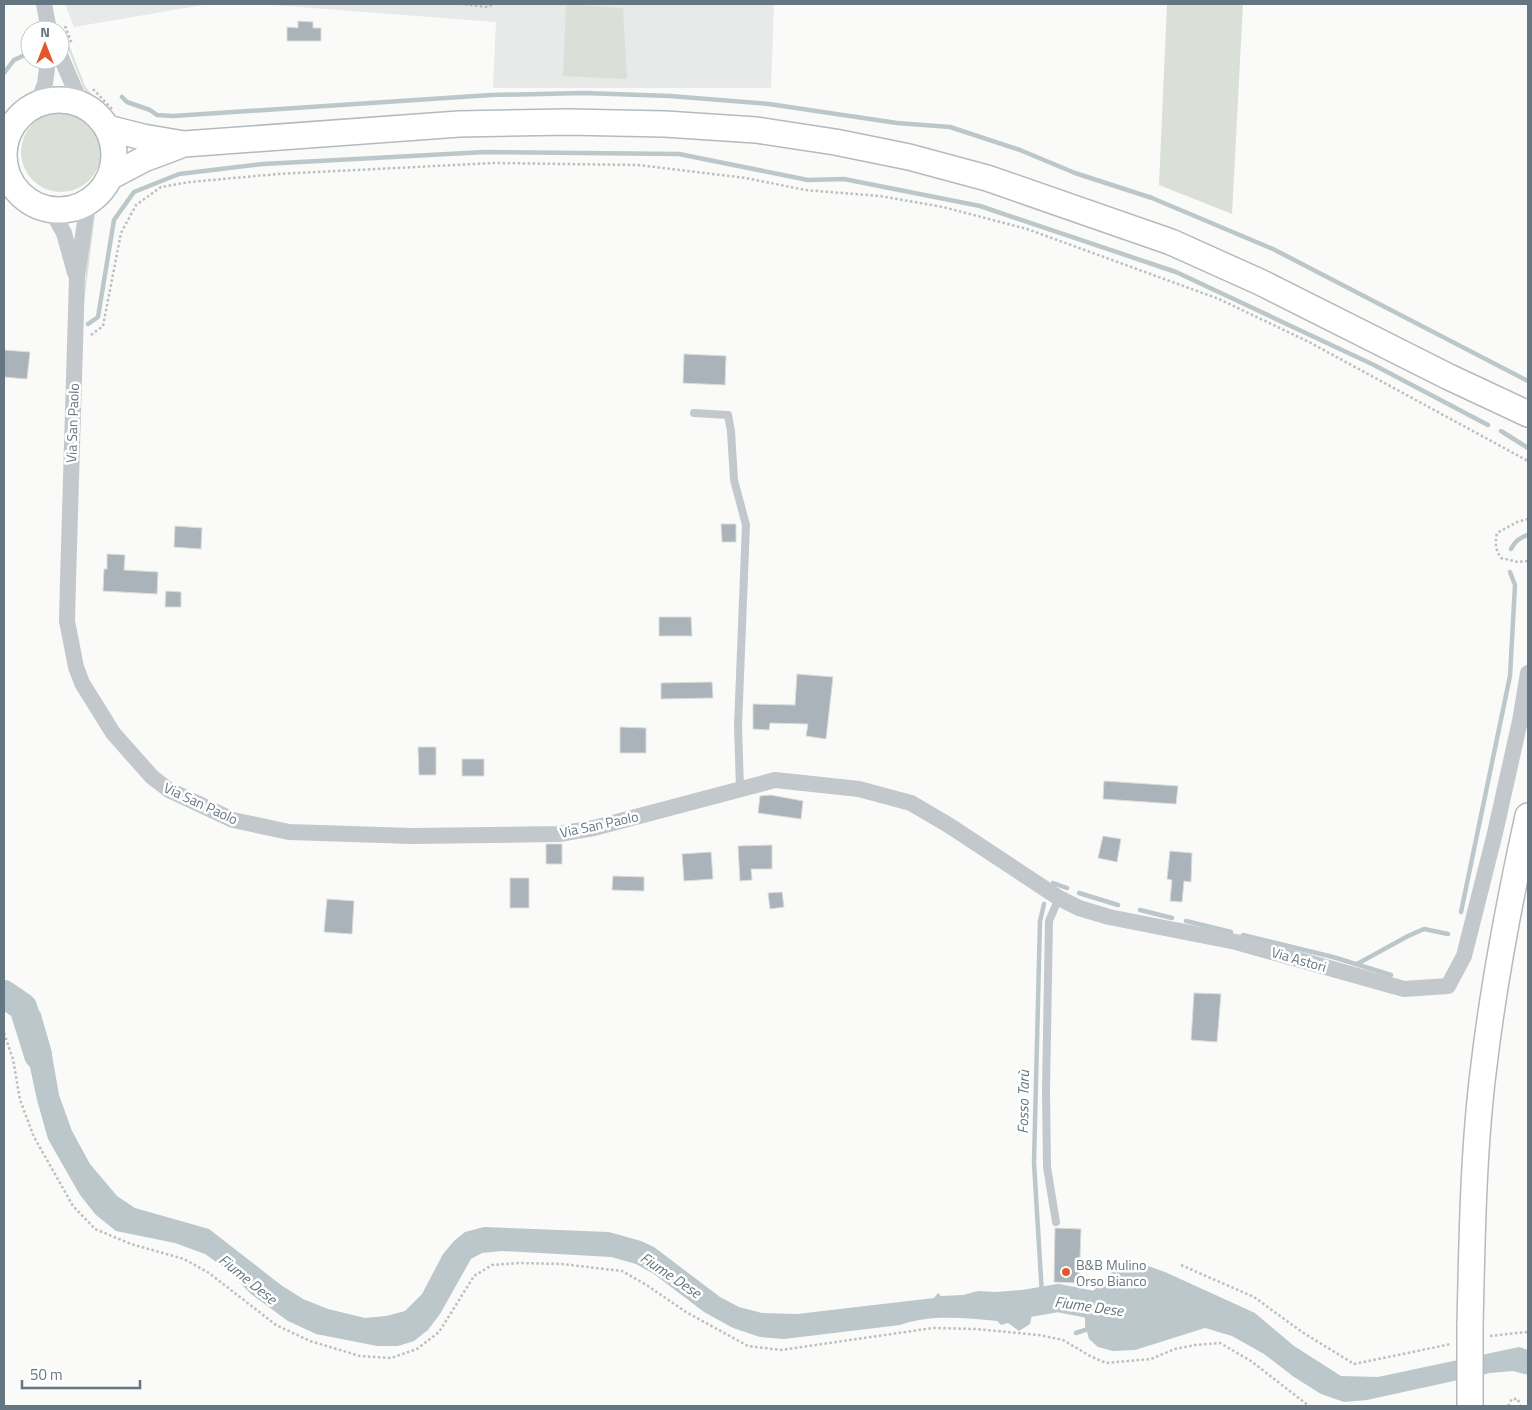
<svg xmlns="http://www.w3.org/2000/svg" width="1532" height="1410" font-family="'Titillium Web',sans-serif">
<rect width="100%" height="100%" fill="#fafaf8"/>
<path fill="#e8e9e9" d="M65,4H209L74,27Z
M259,4H774L771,88H493L496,22Z"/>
<path fill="#dadfd7" d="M566,4L623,8L627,79L563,76Z
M1167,4H1243L1232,214L1159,185Z
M66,37L85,86C93,98 107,108 117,118L115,120C106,108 93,101 84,89L65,41Z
M21 152a40 40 0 1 1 80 0a40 40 0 1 1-80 0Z
M117,182C113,194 101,202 95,214L83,311L82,312L92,217L100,201Z"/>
<path fill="#bbc7cb" d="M40,1011L51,1049L59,1095L72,1131L90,1164L117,1196L135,1208L209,1229L281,1285L303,1299L328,1309L365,1318L386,1316L405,1311L422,1294L443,1254L454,1241L465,1232L484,1227L609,1232L641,1241L654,1247L720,1297L739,1307L762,1313L797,1314L934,1298L938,1293L941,1296L963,1295L978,1291L995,1292L1022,1290L1048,1291V1303H1046V1308L1032,1315L1030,1324L1019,1331L1008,1323L1001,1325L997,1321C964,1318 932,1314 900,1325L784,1339L760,1337L733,1328L704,1312L654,1274L636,1264L611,1257L502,1251L482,1253L471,1259L440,1314L428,1330L414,1341L398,1346H377L316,1334L288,1321L251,1294L226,1269L205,1254L175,1243L116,1231L96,1215L80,1195L48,1139L37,1100L21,1025Z
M1137,1262L1165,1272L1255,1313L1294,1346L1341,1376L1378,1377L1519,1347L1528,1350V1375L1513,1371L1490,1373L1367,1400L1344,1402L1321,1394L1294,1377L1264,1354L1232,1336L1205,1328L1135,1350L1113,1351L1098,1347L1089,1339L1085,1325V1310L1091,1293L1119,1265Z"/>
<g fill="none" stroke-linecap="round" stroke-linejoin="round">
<path stroke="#bbc7cb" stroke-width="4.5" d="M4,73L14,60L27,54
M122,97L127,102L150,110L157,115L173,116L491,95L584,93L670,96L769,104L897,123L950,127L1020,150L1075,173L1152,198L1273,249L1528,381
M88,324L98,317L114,220L134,192L179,174L263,164L485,152L679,154L808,180L844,179L980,206L1176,272L1374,365L1488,425
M1501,431L1528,448
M1511,549C1515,541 1520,537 1528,535
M1051,887L1053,883L1067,888
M1079,893L1118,905
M1140,910L1172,918
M1461,912L1510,676L1515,585L1510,572
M1186,921L1231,932
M1243,935L1333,957L1391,975
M1357,964L1408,936L1424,929L1448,934
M1042,1295L1034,1163L1040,921L1044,904
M1076,1333L1091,1328"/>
<path stroke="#bbc7cb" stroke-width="28" d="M4,994L23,1007L38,1055
M1012,1306L1058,1298L1124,1311"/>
</g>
<path fill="#aab3b9" stroke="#dcdcda" d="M298,21L313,22V28H321V41H287V27L298,28Z
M4,350L30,352L27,379L4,377Z
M684,354L726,356L725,385L683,383Z
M721,524H736V542H722Z
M175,526L202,528L201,549L174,547Z
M107,554L125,555L124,570L158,572L157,594L103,591L104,569H107Z
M166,591L181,592V607H165Z
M659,617H691L692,636H659Z
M797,674L833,677L826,739L806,736L808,724L770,723L769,730L753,729V704L795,705Z
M712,682L713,698L661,699V683Z
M620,727L646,728V753H620Z
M418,747H436V775H419Z
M462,759H484V776H462Z
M1104,781L1178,786L1176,804L1103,799Z
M771,795L803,801L801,819L758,813L760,796Z
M1103,836L1121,839L1117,862L1098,858Z
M546,844H562V864H546Z
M772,845V869H751L752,880L740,881L738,846Z
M1170,851L1192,853L1191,882L1184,881L1182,902L1170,901L1172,880L1167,879Z
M711,852L713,879L684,881L682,854Z
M613,876L644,877V891L612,890Z
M510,878H529V908H510Z
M782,892L784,907L770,909L768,893Z
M327,899L354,901L352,934L324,932Z
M1194,993L1221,994L1217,1042L1191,1040Z
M1055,1228L1081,1229L1079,1283L1054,1282Z"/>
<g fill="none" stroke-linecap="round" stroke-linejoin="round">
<g stroke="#b5babe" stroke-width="28">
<path id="primary" d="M4 155a55 55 0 1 1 110 0a55 55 0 1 1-110 0Z
M107,128L143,137L184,144L459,124L568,122L665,124L756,130L835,142L909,157L987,178L1171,242L1260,282L1449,377L1528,414
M110,177L144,159L184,144
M1470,1326C1472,1240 1473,1151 1484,1065C1494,981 1510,898 1528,816"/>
</g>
<path stroke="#bbbfc2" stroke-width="2.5" stroke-dasharray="2.5 2.5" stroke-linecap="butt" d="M460,4L488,7L493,4
M65,26L72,44
M93,89L112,109
M104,206L111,196
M91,335L103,326L121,233L136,205L161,187L190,182L278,174L494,163L638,165L746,178L805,190L880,196L943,207L1027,229L1219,299L1309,342L1528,461
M1528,519L1517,522L1497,533C1495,543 1495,549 1501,558L1518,562L1528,561
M4,1033L13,1059L20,1100L34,1137L73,1206L95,1229L131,1244L184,1259L209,1273L276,1325L310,1341L360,1356L391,1358L417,1349L439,1332L474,1276L492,1265L519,1263L562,1264L622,1271L648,1286L686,1312L748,1346L781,1350L933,1328L976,1329L1039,1335L1063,1340L1090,1356L1106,1363L1151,1359L1175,1349L1195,1345L1220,1343L1251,1361L1309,1406
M1181,1265L1254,1297L1302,1332L1354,1364L1451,1344
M1490,1336L1526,1332L1528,1333
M1508,1406L1512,1399H1518L1520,1406"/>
<path stroke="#c3c8cc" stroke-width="8" d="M694,413L728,415L731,431L734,480L746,525L738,726L740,789
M1056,1222L1047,1167L1046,1090L1049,921L1059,898"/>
<path stroke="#c3c8cc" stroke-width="16" d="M44,4L49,30
M60,55L81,104
M37,104L45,84L48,60
M88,201L77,277L68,581L67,621L76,667L82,683L113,733L152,777L169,790L233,820L289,832L412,836L559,834L594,828L775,780L859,789L911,803L950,826L1059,898L1079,908L1109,917L1236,942L1404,989L1448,986L1464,956L1495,833L1520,721L1528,673
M40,206L56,219L64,233L75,273"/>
<use href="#primary" stroke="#fff" stroke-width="25"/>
<g stroke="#b5babe" stroke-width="28" stroke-linecap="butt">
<path id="primary-bridge" d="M1470,1406V1326"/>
</g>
<use href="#primary-bridge" stroke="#fff" stroke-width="25"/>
</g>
<circle fill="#e4572e" stroke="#fff" stroke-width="2" cx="1066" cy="1272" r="5"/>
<g text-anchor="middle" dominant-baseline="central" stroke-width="5" stroke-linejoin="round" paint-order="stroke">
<g font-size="14" fill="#657683" stroke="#fff">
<text transform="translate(72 423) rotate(-88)">Via San Paolo</text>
<text transform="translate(201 803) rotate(25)">Via San Paolo</text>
<text transform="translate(599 824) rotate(-12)">Via San Paolo</text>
<text transform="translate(1299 959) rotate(16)">Via Astori</text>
</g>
<g font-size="14" fill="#657683" stroke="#fff" text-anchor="start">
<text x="1076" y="1264">B&amp;B Mulino<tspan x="1076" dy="16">Orso Bianco</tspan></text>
</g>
<g font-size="15" font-style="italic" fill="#60757c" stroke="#fff">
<text transform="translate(1023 1102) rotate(-89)">Fosso Tarù</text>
<text transform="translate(671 1275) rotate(34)">Fiume Dese</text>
<text transform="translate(248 1279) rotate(39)">Fiume Dese</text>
<text transform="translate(1089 1306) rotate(8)">Fiume Dese</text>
</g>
</g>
<rect width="1532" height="1410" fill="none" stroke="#657683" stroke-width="10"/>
<g transform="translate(45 45)"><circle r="24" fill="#ffffff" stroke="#c1c8cd"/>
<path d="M0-4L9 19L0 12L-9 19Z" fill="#e4572e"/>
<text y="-8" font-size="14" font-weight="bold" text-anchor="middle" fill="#657683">N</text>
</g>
<path d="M22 1380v8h118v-8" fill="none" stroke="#657683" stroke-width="2.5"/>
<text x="30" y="1380" font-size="15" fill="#657683" stroke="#ffffff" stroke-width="4" paint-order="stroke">50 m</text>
</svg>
